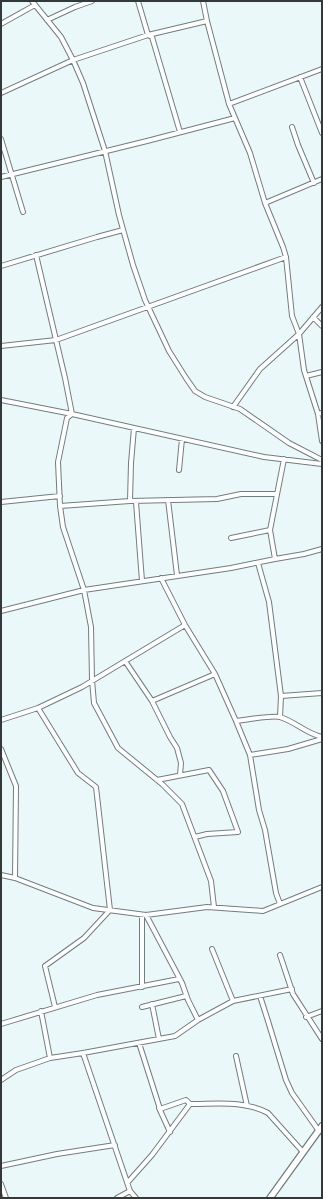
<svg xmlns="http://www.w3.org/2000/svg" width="323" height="1199" font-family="Spectral,serif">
<rect width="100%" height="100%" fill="#eaf8fa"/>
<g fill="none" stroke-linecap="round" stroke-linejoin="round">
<g stroke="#717d7f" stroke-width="6">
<path id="street" d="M32,1L61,37L73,60L83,83L105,151L119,215L133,265L145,300L169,351L186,378L195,391L205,397L240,409L289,443L322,460
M138,1L148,35L152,37L180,132
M203,1L207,21L229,104L250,153L265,203L283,247L286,257L292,316L299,334L304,370L318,414L322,413
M47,20L75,7L92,1
M1,24L35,5
M300,77L322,133
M1,93L73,60L148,35L207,21
M229,104L322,69
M292,127L298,145L314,183
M1,139L23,212
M1,177L147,141L235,118
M265,203L322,179
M36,255L65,378L72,414L67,418L58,462L60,506L63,527L84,590L91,627L92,680L94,703L118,748L162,784L182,804L211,881L214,907
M1,266L97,237L123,230
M313,317L322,326
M1,346L56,340L286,257
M306,376L322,372
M1,400L72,414L264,457L322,464
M233,407L260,369L299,334L322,307
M318,414L322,441
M179,470L182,439
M168,500L177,575
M130,501L131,463L134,428
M1,502L60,496
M136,502L142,581
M60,506L130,501L217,499L241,494H276
M231,538L270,530
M275,559L304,554L322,549
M258,563L269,602L281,696L280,717
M161,578L185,625L215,674L236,721C246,720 272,715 280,717C296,722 305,733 322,737
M1,611L84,590L231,568L275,559L270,530L284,459
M125,661L152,701L170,737L177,748L181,763L180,775
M281,696L322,693
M152,701L215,674
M38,708L78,773L96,787L110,910L84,938L45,966L55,1007
M1,720L38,708L82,687L185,625
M236,721L250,755L259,810L265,830L276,893L280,904
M1,749L16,786L15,878
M250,755L288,749L322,739
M157,780L209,770L223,791L238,832L207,834L195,837
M1,875L15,878L93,908L146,915L207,907L263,911L322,887
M142,915V987
M146,915L182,983L188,1000L198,1020
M212,949L233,1001
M280,955L293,994L322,1039
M260,996L268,1021L286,1080L292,1093L319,1131
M152,1004L159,1039
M142,1007L186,996
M41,1011L50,1058
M306,1017L322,1011
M1,1024L97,995L179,979
M139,1043L160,1109L186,1100L190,1104C216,1104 244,1100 268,1113L303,1152
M83,1053L130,1191L136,1198
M236,1056L247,1106
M1,1080L16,1070L50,1058L83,1053L175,1036L198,1020L233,1001L292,989
M159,1108L170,1132
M1,1166L57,1154L115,1145
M128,1182L152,1155L190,1104
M1,1184L6,1198
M117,1198L130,1191"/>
</g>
<g stroke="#717d7f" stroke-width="8">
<path id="secondary" d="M270,1198L322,1126"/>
</g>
<use href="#street" stroke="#fff" stroke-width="4"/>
<use href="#secondary" stroke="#fff" stroke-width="5.5"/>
</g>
<rect width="323" height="1199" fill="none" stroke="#333939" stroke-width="4"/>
</svg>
